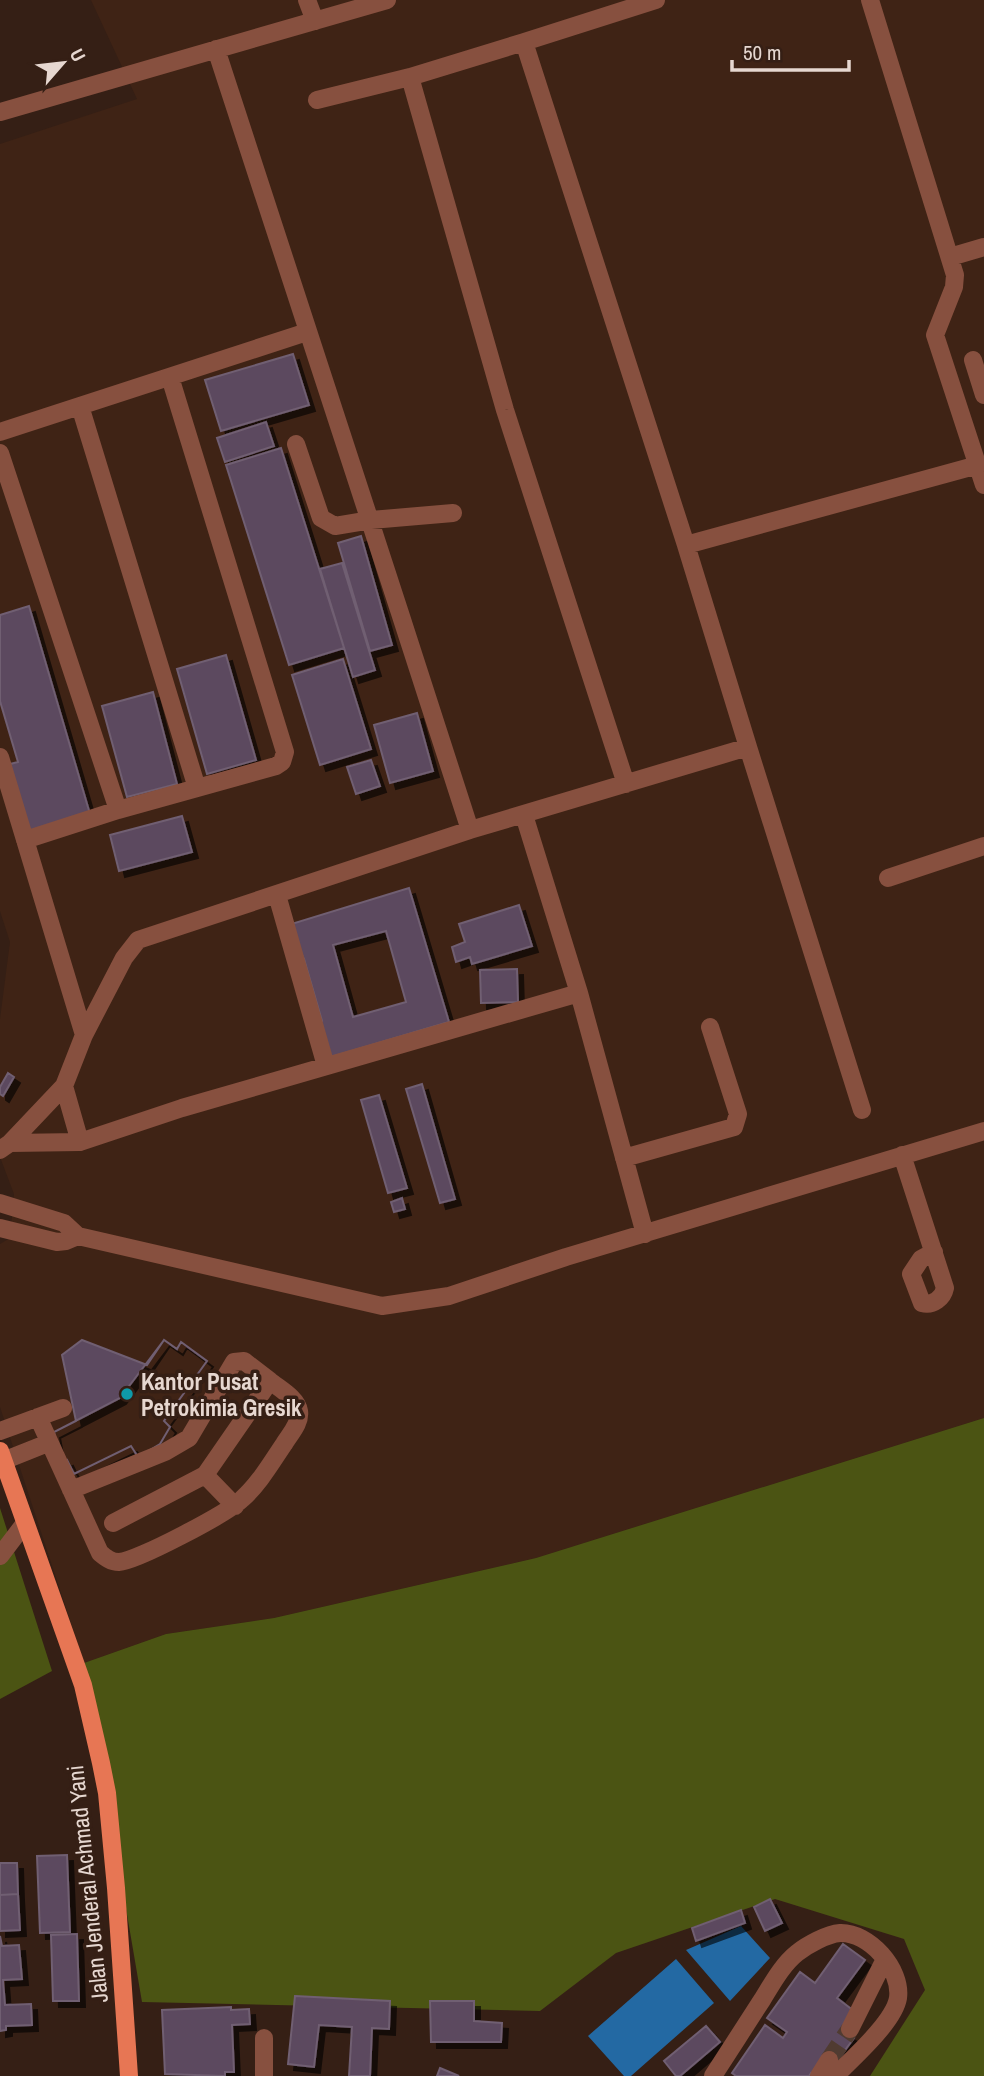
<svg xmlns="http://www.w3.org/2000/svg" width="984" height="2076" font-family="'Archivo Narrow',sans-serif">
<defs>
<filter id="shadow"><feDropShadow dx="6" dy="6" stdDeviation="0" flood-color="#0009"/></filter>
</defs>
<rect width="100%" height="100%" fill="#351f15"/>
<path fill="#3f2315" d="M91,0H984V1418L536,1558L274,1618L166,1634L84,1663L0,1407V1244L10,1238L14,1194L0,1157V1019L10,942L0,911V144L137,99Z"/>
<path fill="#4b5413" d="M984,1418V2076H870L925,1990L904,1939L775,1899L616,1953L540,2011L142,2002L84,1663L166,1634L274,1618L536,1558Z
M0,1508L52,1671L0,1699Z"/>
<path fill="#2369a3" d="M741,1926L770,1958L730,2001L686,1950Z
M676,1959L714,2003L631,2076H624L588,2036Z"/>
<path fill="#5c4a5e" stroke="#705e72" stroke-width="2" fill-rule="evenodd" filter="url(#shadow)" d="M293,354L309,405L221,431L205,380Z
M266,422L274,446L225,462L217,438Z
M281,448L344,648L289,665L226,465Z
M361,536L392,645L370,651L338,543Z
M342,563L375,670L353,677L320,569Z
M29,606L90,814L29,832L10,764L18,762L0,701V615Z
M226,655L256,760L207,774L177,669Z
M343,659L371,749L320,765L292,675Z
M153,692L177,784L127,797L102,706Z
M417,713L433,771L390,783L374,725Z
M371,760L380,786L356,794L347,767Z
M182,816L192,852L119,871L110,835Z
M409,888L449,1022L328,1058L317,1023L322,1021L304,959L288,925ZM386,931L406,1002L353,1017L333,945Z
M519,905L532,946L472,964L470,957L456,962L452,947L465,942L459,924Z
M517,969L518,1002L481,1003L480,970Z
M8,1073L14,1077L3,1096L0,1094V1087Z
M422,1084L455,1199L440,1203L406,1089Z
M379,1095L407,1188L388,1193L361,1100Z
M402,1198L405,1209L394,1212L391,1202Z
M82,1340L147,1365L164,1340L177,1349L181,1342L207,1361L164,1421L170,1427L160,1444L138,1457L131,1446L74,1474L67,1460L60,1464L54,1432L76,1421L62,1355Z
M164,1340L177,1349L181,1342L207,1361L164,1421L170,1427L160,1444L138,1457L131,1446L74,1474L67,1460L60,1464L54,1432L120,1398Z
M67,1855L70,1932L40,1933L37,1856Z
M0,1863H17L18,1894L0,1895Z
M18,1894L20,1930L0,1931V1895Z
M770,1899L782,1923L765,1931L754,1907Z
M741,1910L745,1923L696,1941L692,1928Z
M77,1934L79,2001H53L51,1935Z
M0,1936L2,1946L19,1945L22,1979L3,1980L5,2005L31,2004L32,2025L6,2026V2030L0,2031Z
M843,1944L865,1960L837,1998L854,2011L841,2029L854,2038L840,2057L828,2048L813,2074L811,2073L809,2076H736L732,2073L765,2025L783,2038L787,2032L767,2018L800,1972L815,1983Z
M295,1996L390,2001L389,2029L372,2028L370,2076H349L352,2027L319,2025L314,2067L288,2064Z
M430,2001H474V2021L502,2023L501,2042H431Z
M231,2007V2010L249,2009L250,2024L232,2025L234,2072H225V2076L165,2074L162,2010Z
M706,2026L720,2042L680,2076H676L664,2061Z
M440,2068L459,2076H437Z"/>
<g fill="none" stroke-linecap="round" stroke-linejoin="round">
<path stroke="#503b31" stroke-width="18" stroke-dasharray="18 9" stroke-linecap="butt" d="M829,2060L850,2029"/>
<path stroke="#87503f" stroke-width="18" d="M307,0L315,21
M656,0L524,42L686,545
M870,0L955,275L954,287L935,335L984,485
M216,49C299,309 387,569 470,830
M410,77L505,410L626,784
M317,100L410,77L524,42
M0,112L387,0
M950,257L984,247
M973,360L984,395
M80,406L197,788
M0,432L307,332
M296,444L321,518L335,526L371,520L453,513
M0,453L118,810
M748,747L862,1110
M0,757L84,1035
M25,840L118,810L276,766L282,762L285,752L170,377
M888,878L984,846
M277,895L326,1066
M579,993L645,1234
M64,1086L80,1142
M10,1143L80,1142L182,1108L579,993L524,815
M0,1150L10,1143L64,1086L84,1035L124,958L138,940L470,830L748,747L686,545L978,465
M902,1155L945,1288C943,1298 933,1306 922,1303L911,1274L921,1259L934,1252
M624,1158L734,1127L738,1114L710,1027
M0,1203L64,1223L78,1236
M0,1228L57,1242L66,1241L78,1236L382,1306L449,1296L566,1257L984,1131
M38,1417L100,1553C106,1558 111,1562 119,1562C137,1561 228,1513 242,1499C259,1484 271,1463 284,1444C290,1434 301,1423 299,1411C297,1398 280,1389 270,1381L205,1475L113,1523
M0,1431L63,1408
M3,1461L48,1443
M205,1475L235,1506
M71,1490L165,1452L189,1438L234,1362L244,1361L270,1381
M0,1556L25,1523
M850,2029L885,1959
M264,2038V2076
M713,2076C729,2051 746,2025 762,2000C772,1984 782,1965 797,1953C807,1945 827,1934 840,1933C869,1932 902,1969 898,1998C894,2022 852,2059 835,2076
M819,2076L829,2060"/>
<path stroke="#e77654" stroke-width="18" d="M0,1451L83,1685L101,1763L107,1793L116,1888L129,2076"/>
</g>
<circle fill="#0f9aa8" stroke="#351f15" stroke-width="2.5" cx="127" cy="1394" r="7"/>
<g text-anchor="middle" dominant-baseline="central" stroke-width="7" stroke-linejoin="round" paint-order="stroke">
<g font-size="23" font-weight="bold" fill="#e6d7d0" stroke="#351f15" text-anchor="start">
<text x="141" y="1381">Kantor Pusat<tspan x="141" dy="26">Petrokimia Gresik</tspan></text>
</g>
<g font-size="23" fill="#e6d7d0" stroke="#351f15">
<text transform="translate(87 1884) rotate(-96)">Jalan Jenderal Achmad Yani</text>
</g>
</g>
<g transform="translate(63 63) rotate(62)" stroke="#351f15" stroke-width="5" paint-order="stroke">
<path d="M0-5L12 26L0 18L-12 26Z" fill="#e6d7d0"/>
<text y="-10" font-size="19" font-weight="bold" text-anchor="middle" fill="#e6d7d0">U</text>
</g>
<path d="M732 60v10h117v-10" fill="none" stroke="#e6d7d0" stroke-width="3.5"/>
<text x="743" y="60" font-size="21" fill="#e6d7d0" stroke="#351f15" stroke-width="5" paint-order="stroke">50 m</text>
</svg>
